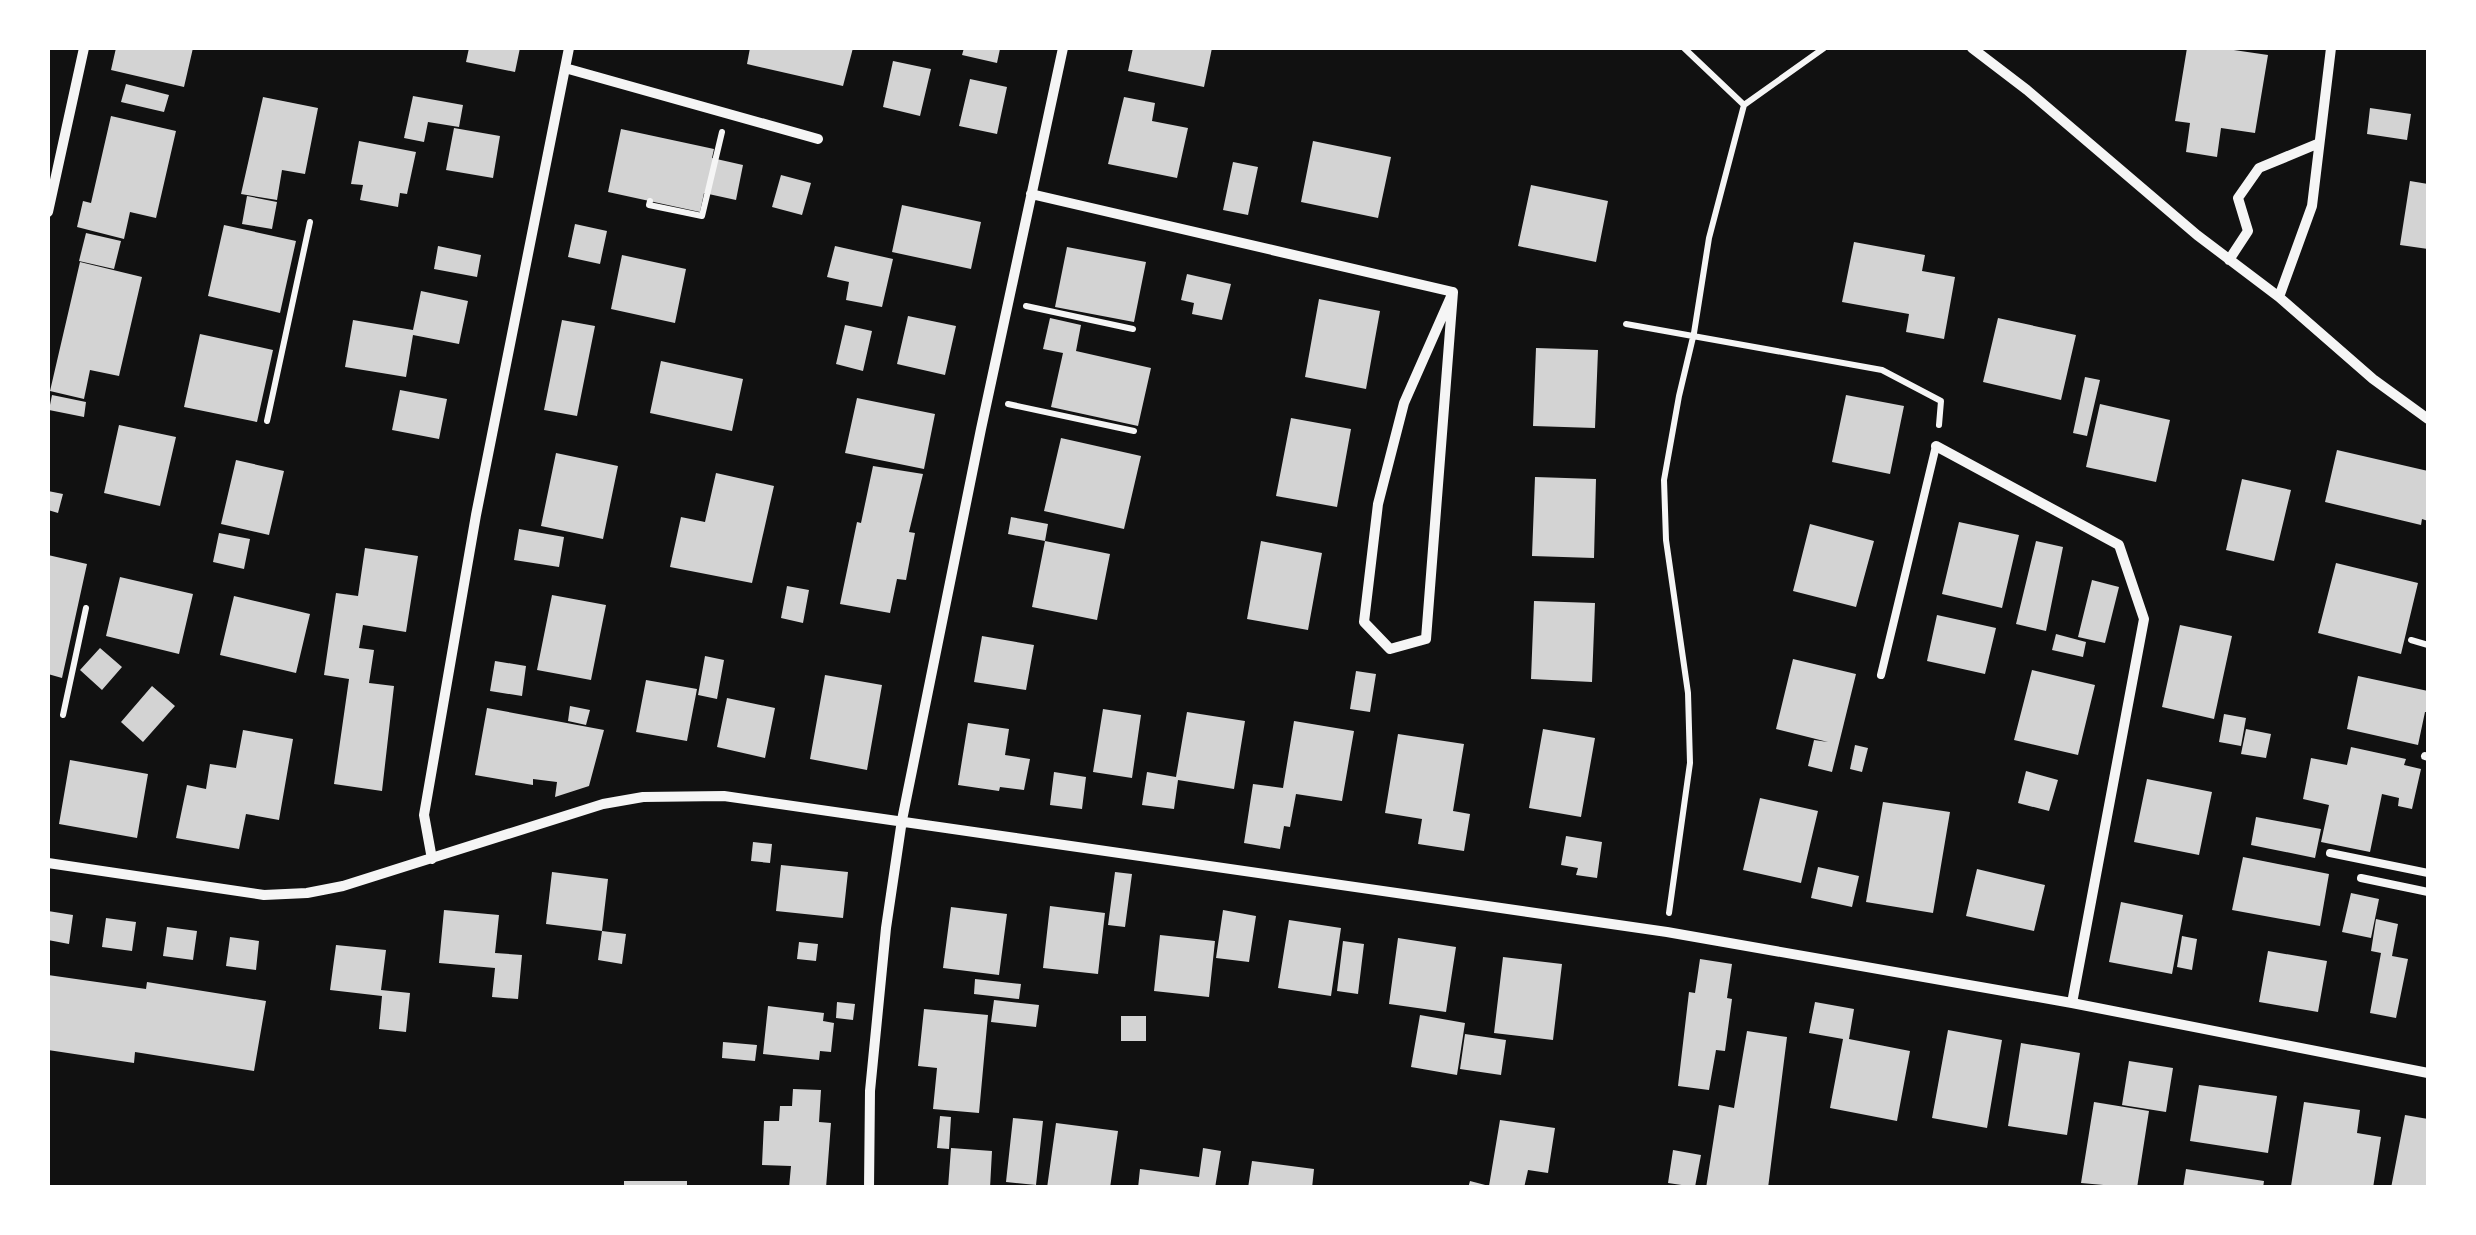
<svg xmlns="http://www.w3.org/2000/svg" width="2476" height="1235" font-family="Figtree,sans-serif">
<rect width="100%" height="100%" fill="#111"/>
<path fill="#d3d3d3" d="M116,48H193L184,87L111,70Z
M469,48H520L515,72L466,62Z
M750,48H853L843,86L747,64Z
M964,48L1000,49L997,63L962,55Z
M1133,48H1212L1204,87L1128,71Z
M2187,48H2220L2268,55L2255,133L2221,128L2217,157L2186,152L2190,123L2175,121Z
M893,61L931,69L920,116L883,107Z
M970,79L1007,87L997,134L959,126Z
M126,84L169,95L164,112L121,102Z
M413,96L463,105L459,127L428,122L424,142L404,138Z
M263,97L318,108L305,174L282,170L277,200L241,194Z
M1124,97L1155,103L1152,121L1188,128L1177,178L1108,164Z
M2370,108L2411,114L2407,140L2367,134Z
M111,116L176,131L156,218L130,212L124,239L77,227L83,201L91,203Z
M454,128L500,136L493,178L446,170Z
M621,129L714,149L712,158L743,165L736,200L704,193L700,212L608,192Z
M359,141L416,152L407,194L400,193L398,207L360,200L363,185L351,184Z
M1313,141L1391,157L1378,218L1301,202Z
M1233,162L1258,167L1248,215L1223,210Z
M781,175L811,183L802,215L772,207Z
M2410,181L2428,184V249L2400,245Z
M1531,185L1608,201L1596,262L1518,246Z
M247,196L277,202L272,229L242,224Z
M902,205L981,222L971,269L892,252Z
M575,224L607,231L600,264L568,257Z
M224,225L296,241L280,313L208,296Z
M86,233L121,241L114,269L79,261Z
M1854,242L1925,255L1922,271L1955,277L1944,339L1906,332L1909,314L1842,302Z
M438,246L481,255L477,277L434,269Z
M835,246L893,259L882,307L846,300L849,282L827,277Z
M1067,247L1146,262L1134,322L1055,307Z
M622,255L686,269L675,323L611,309Z
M80,262L142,277L119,376L90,370L84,399L50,391Z
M1187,274L1231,284L1222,320L1192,314L1194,303L1181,300Z
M421,291L468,301L459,344L413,335L406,377L345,367L353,320L413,330Z
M1319,299L1380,311L1366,389L1305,377Z
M908,316L956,326L945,375L897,364Z
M1050,318L1081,325L1076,351L1151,368L1138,426L1051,407L1063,353L1043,349Z
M1998,318L2076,335L2061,400L1983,382Z
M562,320L595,326L577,416L544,410Z
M845,325L872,331L863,371L836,364Z
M200,334L273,350L257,422L184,407Z
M1536,348L1598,350L1595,428L1533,426Z
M661,361L743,379L732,431L650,413Z
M2085,377L2100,380L2087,436L2073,433Z
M400,390L447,399L439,439L392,430Z
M52,395L86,402L84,417L49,410Z
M1846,395L1904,406L1890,474L1832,462Z
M857,398L935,414L924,469L845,453Z
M2100,404L2170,420L2156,482L2086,467Z
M1291,418L1351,429L1337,507L1276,496Z
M119,425L176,437L160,506L104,493Z
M1061,438L1141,456L1124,529L1044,511Z
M2337,450L2428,471V521L2422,519L2421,525L2325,502Z
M556,453L618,466L603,539L541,526Z
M236,460L284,471L269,535L221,524Z
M873,466L923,474L909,532L915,533L906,580L897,579L890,613L840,604L857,522L861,523Z
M716,473L774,486L752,583L670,567L681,517L705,522Z
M1535,477L1596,479L1594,558L1532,556Z
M2242,479L2291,490L2274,561L2226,550Z
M48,491L63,494L58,513L48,510Z
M1011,517L1048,524L1045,541L1008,534Z
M1959,522L2019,535L2002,608L1942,594Z
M1810,524L1874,541L1856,607L1793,591Z
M519,529L564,537L559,567L514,560Z
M219,533L250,539L244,569L213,562Z
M1045,541L1110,554L1097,620L1032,607Z
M1261,541L1322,553L1308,630L1247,619Z
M2036,541L2063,547L2046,631L2016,624Z
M365,548L418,556L406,632L363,625L359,648L374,650L369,683L394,686L382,791L334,784L349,679L324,675L336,593L358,596Z
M48,555L87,564L62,678L48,674Z
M2336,563L2418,583L2401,654L2318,633Z
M120,577L193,594L179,654L106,636Z
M2092,580L2119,587L2105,643L2078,637Z
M787,586L809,590L803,623L781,618Z
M552,595L606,605L591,680L537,670Z
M234,596L310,614L296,673L220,655Z
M1534,601L1595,603L1592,682L1531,679Z
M1937,615L1996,628L1985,674L1927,661Z
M2180,625L2232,636L2214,719L2162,707Z
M2056,634L2086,642L2083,657L2052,650Z
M982,636L1034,645L1026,690L974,682Z
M100,648L122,667L102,690L80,670Z
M705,656L724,660L717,699L698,695Z
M1793,659L1856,674L1832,772L1808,766L1814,740L1828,742L1776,729Z
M495,661L526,666L522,696L490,691Z
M2032,670L2095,685L2078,755L2014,740Z
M1356,671L1376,674L1370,712L1350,709Z
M825,675L882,685L867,770L810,759Z
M2358,676L2428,691V712H2425L2418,745L2347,729Z
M646,680L697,689L687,741L636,732Z
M152,686L175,706L143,742L121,722Z
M727,698L775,708L765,758L717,747Z
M570,706L590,710L586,725L568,721Z
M487,708L604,730L589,786L555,797L557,782L533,779V785L475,775Z
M1103,709L1141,715L1132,778L1093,772Z
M1187,712L1245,721L1234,789L1178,780L1174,809L1142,805L1147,772L1176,777Z
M2224,714L2246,718L2241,746L2219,742Z
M1294,721L1354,731L1342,801L1296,794L1290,827L1284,826L1280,849L1244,843L1253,784L1283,788Z
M968,723L1009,729L1005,755L1030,759L1024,790L1000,787L999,791L958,785Z
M1543,729L1595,738L1581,817L1529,808Z
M2246,729L2271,734L2266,758L2241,754Z
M243,730L293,739L279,820L246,814L239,849L176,838L187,785L206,789L210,764L236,768Z
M1398,734L1464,744L1453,811L1470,814L1464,851L1418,844L1422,819L1385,813Z
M1855,745L1868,748L1862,772L1850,769Z
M2351,747L2406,759L2404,765L2421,769L2412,809L2398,806L2399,798L2382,794L2370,852L2321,842L2329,805L2303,799L2311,758L2347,765Z
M70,760L148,774L137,838L59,824Z
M2026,771L2058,780L2049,811L2018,803Z
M1054,772L1086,777L1082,809L1050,805Z
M2147,779L2212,792L2199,855L2134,842Z
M1760,798L1818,811L1801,883L1743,870Z
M1883,802L1950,812L1933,913L1866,902Z
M2256,817L2321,829L2315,858L2251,845Z
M1566,836L1602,842L1597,878L1576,875L1578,868L1561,865Z
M753,842L772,844L770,863L751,861Z
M2243,857L2329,874L2320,926L2232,910Z
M781,865L848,872L843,918L776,911Z
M1818,867L1859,876L1852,907L1811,898Z
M1977,869L2045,885L2034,931L1966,916Z
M552,872L608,879L602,931L546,924Z
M1115,872L1132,874L1125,927L1108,925Z
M2351,893L2379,899L2371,938L2342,932Z
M2121,902L2183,915L2172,974L2109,962Z
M1050,906L1105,913L1098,974L1043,968Z
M951,907L1007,914L999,975L943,968Z
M444,910L499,915L495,953L522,955L518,999L492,997L495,968L439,963Z
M1223,910L1256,916L1249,962L1216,958Z
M48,911L73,915L69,944L48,940Z
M106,918L136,922L132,951L102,947Z
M2376,919L2398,924L2392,956L2408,959L2396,1018L2370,1013L2381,953L2371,951Z
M1289,920L1341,928L1331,996L1278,988Z
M167,927L197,931L193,960L163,956Z
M602,931L626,934L622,964L598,960Z
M1160,935L1215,941L1209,997L1154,991Z
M2182,936L2197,939L2192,970L2177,967Z
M230,937L259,941L256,970L226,966Z
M1398,938L1456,947L1446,1012L1389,1004Z
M1343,941L1364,944L1358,994L1337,991Z
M799,942L818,944L816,961L797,959Z
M336,945L386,950L381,990L410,993L406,1032L379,1029L382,996L330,990Z
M2268,951L2327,961L2318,1012L2259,1002Z
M1503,957L1562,964L1553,1040L1494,1033Z
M1700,959L1732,964L1727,998L1732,999L1725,1051L1716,1050L1709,1090L1678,1086L1689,992L1695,993Z
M48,975L146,989L147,982L266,1001L254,1071L135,1052L134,1063L48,1050Z
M975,979L1021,984L1019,999L974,994Z
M994,1000L1039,1005L1036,1027L991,1022Z
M837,1002L855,1004L853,1020L836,1018Z
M1815,1002L1854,1009L1849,1039L1910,1051L1897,1121L1830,1108L1843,1039L1809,1033Z
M768,1006L824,1013L823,1021L834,1023L831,1052L820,1051L819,1060L763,1054Z
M924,1009L988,1015L979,1113L933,1109L937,1068L918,1066Z
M1420,1015L1465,1023L1457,1075L1411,1067Z
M1121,1016H1146V1041H1121Z
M1948,1030L2002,1040L1987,1128L1932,1118Z
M1747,1031L1787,1037L1768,1188H1706L1719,1105L1734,1108Z
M1465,1034L1506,1040L1501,1075L1460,1069Z
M723,1042L757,1045L755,1061L722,1058Z
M2021,1043L2080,1053L2067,1135L2008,1126Z
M2129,1061L2173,1068L2166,1112L2122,1105Z
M2199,1085L2277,1096L2268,1153L2190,1141Z
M793,1089L821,1090L819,1122L831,1123L826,1188H789L791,1166L762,1165L764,1121H779L780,1106H792Z
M2094,1102L2149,1111L2137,1188L2081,1183Z
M2304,1102L2360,1110L2357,1133L2381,1137L2373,1188L2291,1186Z
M2405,1115L2428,1119V1188H2391Z
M940,1116L951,1117L949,1149L937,1148Z
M1013,1118L1043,1121L1036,1185L1006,1182Z
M1500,1120L1555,1128L1548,1173L1528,1170L1524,1188H1468L1470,1181L1489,1186Z
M1056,1123L1118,1131L1110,1188H1047Z
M951,1148L992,1151L990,1188H948Z
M1203,1148L1221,1151L1215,1188H1138L1140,1169L1199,1177Z
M1673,1150L1701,1155L1695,1187L1668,1183Z
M1252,1161L1314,1169L1312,1188H1248Z
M2186,1169L2264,1181L2263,1188H2183Z
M624,1181H687V1188H624Z"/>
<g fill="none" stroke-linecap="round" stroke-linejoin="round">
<path stroke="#f5f5f5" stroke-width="6" d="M1684,48L1744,105
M650,201L649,205L702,216L722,132
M1026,306L1133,329
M1626,324L1882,370L1941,401L1939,425
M1008,404L1134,431
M267,421L310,222
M2411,640L2428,645
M63,715L86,608
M1669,913L1690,763L1688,693L1666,540L1664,480L1679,396L1694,333L1709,238L1744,105L1824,48"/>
<path stroke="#f5f5f5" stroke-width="8" d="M1881,675L1936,446
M2425,756L2428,757
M2330,853L2428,873
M2361,878L2428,892"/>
<path stroke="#f5f5f5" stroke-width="10" d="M1972,48L2027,90L2197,235L2279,297L2373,379L2428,419
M565,68L818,139
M1031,194L1453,292L1404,403L1378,504L1364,622L1390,649L1426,639L1453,292
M48,212L84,48
M2229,260L2248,231L2238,198L2259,168L2317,144
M2279,297L2312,206L2331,48
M1936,446L2119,545L2144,619L2072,1003
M432,859L424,815L476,515L569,48
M48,863L264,895L307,893L343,886L603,804L643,797L724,796L1667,932L2072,1003L2428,1073
M869,1188L870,1091L886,928L902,820L981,429L1063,48"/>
</g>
<rect width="2476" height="1235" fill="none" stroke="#ffffff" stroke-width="100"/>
</svg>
